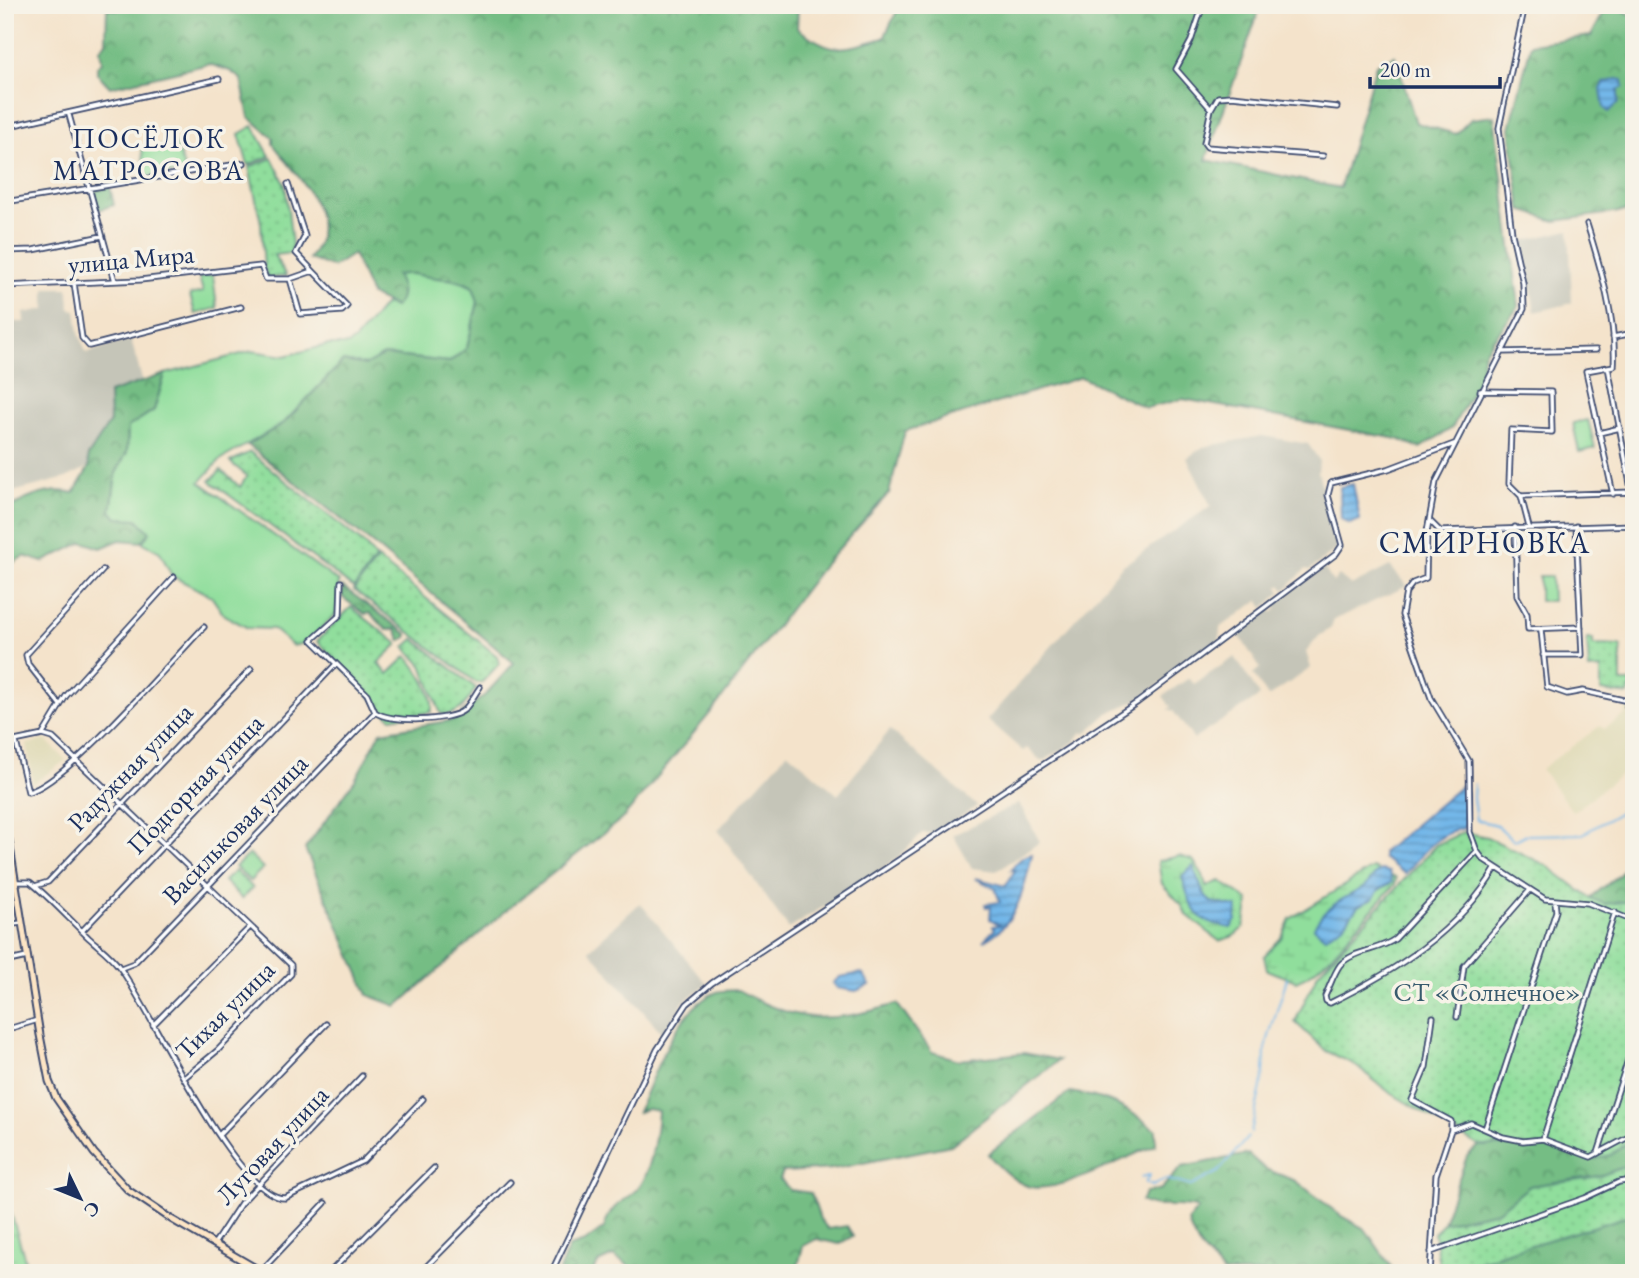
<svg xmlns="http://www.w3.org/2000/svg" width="1639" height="1278" font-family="'EB Garamond',serif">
<defs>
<pattern id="forest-crowns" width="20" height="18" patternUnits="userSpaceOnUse" patternTransform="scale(1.75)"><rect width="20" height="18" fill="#74bd84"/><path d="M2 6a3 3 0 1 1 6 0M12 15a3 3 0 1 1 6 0" fill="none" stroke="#5e9a6f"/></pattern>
<pattern id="wetland-marsh" width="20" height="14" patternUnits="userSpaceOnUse" patternTransform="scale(1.75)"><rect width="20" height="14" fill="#90de9c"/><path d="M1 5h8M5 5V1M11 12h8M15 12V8" fill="none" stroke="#7cbf89"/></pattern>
<pattern id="park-crowns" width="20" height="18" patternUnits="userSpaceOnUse" patternTransform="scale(1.75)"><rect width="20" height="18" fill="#90de9c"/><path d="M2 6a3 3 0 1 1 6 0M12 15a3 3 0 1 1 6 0" fill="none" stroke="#7cbf89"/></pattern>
<pattern id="garden-dots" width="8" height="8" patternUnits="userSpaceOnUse" patternTransform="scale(1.75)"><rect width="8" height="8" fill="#90de9c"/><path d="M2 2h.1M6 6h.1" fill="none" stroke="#7cbf89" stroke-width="1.8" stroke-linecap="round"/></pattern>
<pattern id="water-rules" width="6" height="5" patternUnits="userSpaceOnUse" patternTransform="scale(1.75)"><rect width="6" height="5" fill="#73b7e9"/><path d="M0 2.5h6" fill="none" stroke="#5e95c0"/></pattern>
</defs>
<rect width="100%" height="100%" fill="#f7f3e8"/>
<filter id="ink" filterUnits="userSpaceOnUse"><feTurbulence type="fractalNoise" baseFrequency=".0143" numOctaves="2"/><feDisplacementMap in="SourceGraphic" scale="14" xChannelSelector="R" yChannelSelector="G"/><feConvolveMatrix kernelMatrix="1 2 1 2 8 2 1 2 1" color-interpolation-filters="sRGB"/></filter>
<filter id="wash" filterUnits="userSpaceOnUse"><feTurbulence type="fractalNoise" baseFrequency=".00686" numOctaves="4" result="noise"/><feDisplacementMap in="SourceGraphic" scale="28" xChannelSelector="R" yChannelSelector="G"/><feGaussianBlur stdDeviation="1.57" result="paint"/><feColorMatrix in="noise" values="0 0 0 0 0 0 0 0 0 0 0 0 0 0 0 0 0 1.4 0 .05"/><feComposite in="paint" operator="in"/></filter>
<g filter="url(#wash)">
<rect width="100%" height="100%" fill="#f4e3cb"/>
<path fill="#e1dcba" d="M1634,701V764L1573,812L1541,769L1600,726L1604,729L1625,715L1626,708Z
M46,740L66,760L33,784L27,744Z"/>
<path fill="#c5c5b8" d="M1569,230L1572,303L1535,312L1523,241Z
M45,288H68L70,309L76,310L79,333L86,353L131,340L143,383L109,393L110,422L89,467L66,478L5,494V322H24V313L45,309Z
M1262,436L1308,444L1319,460L1318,472L1338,548L1310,570L1306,569L1285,590L1281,585L1278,587L1281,592L1264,608L1259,600L1220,628L1219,640L1139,699L1108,713L1085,734L1082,732L1074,742L1045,760H1040L1027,748L1023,751L987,720L1122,566L1211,506L1187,458L1203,447Z
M1390,566L1407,586L1334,620L1331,628L1319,636L1306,652L1311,668L1268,697L1253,674L1260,668L1239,635L1268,610L1274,612L1277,608L1275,604L1324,568L1333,582L1339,576L1351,586Z
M1235,657L1260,696L1194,739L1173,711L1168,709L1171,707L1163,696L1189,678L1194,684Z
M890,730L977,806L936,833H922L898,858L789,929L718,830L788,752L838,795Z
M1019,803L1040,842L996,871L972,868L953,835Z
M640,903L707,984L684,1001L663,1034L589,950Z"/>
<path fill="#90de9c" stroke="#56867d" stroke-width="2" d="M176,144L185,171L145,177L142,149Z
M415,272C436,278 454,277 473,287L478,302L467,348L450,362L384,355L366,365L343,361L284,423L220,460L200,482L339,582L336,614L305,643L293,646L273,629L248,628L224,615L211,596L172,576L160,552L142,542L150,532L116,518L111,511L116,473L127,452L128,427L154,410L165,374L252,351L285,356L327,345H348L356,339L385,304L395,307V275Z
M213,275L217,308L195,314L190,295L203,292L199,277Z
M1588,420L1595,448L1579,452L1573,423Z
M1539,576H1551L1552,601H1539Z
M235,871L253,888L242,899L224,881Z"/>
<path fill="url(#forest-crowns)" stroke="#487671" stroke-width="2" d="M119,5H798L797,28C834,55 841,50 884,38L900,5H1261L1206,160L1340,188L1376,65L1395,56L1416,123L1456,134L1471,119L1494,116L1519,306L1484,352L1480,378L1452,428L1420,448L1398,439L1183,399L1146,408L1081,377L905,431L889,493L823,566L712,711L624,817L504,912L397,1006L368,995L305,849L355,780L381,732L454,720L485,695L514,663L380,550L248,445L284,423L343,361L366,365L384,355L450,362L467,348L478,302L473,287C454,276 455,281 436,278C420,276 412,272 396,275C402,287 405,295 395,307L371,295L353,254L333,267L309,259C342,219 298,177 273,144V138L249,117L241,79L230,71L209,64L110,87L97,73V66L102,62L100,49L106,42L107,8L118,10Z
M1608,5H1622L1624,11L1634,16V210L1555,221L1521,210L1510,128L1531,44L1591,36Z
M110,187L114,205L98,210L94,191Z
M165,374L154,410L128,427L127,452L116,473L111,511L117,518L137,519L150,532L142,542L120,540L101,548L83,542L43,562L24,556L11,564L5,549V511C25,498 50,487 74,493L89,467L88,456L110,422L109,393Z
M343,587L407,634V637L401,641L396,629L387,630L370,613L365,614L342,597Z
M1634,859V901L1604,904L1590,898L1619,875Z
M738,990C799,1025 831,1023 897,1004L932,1052L959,1060L1024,1053L1059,1060L951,1145L833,1169L783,1172L780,1179L790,1190L811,1193L820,1219L828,1229L847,1226L853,1236L839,1244L816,1239L803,1246L796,1273H641L613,1256L598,1263L593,1273H558L569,1247L585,1242L604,1228C611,1202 623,1205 639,1187C651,1174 657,1129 658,1111L647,1109L638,1112C653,1076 677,1007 717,992C723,990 732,991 738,990Z
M1070,1092C1108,1098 1125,1106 1156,1130V1145C1125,1157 1062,1193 1031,1187C1014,1183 999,1167 988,1154Z
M1634,1137V1163L1600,1176L1530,1186L1498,1211L1443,1223L1467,1156L1479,1146C1500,1146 1524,1143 1544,1147C1590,1157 1592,1170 1634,1137Z
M1248,1154L1265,1169L1296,1181L1341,1216L1365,1229L1392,1268L1385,1273H1223C1208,1255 1194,1245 1188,1221L1198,1209C1180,1202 1156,1211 1141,1201L1146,1193L1161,1189L1182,1167Z
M1634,1214V1273H1460V1268C1518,1247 1576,1233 1634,1214Z"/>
<path fill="url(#wetland-marsh)" stroke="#56867d" stroke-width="2" d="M1179,856L1193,860L1203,875L1206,887L1220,881L1249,901L1244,927L1234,936L1219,941L1186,914L1181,904L1162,884L1158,861Z
M1372,868L1396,878L1395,884L1331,956L1309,975L1296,981L1267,970L1264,956L1282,937L1290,919Z
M5,1208L11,1213L29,1273H5Z"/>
<path fill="url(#park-crowns)" stroke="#56867d" stroke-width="2" d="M249,854L263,868L250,881L235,867Z"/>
<path fill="url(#garden-dots)" stroke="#56867d" stroke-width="2" d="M253,126L270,156L248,165L239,134Z
M272,158L285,184L293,253L274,255L286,276L268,278L264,268L261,223L249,167Z
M250,452L364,544L376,558L354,588L210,481L221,470L240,487L247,476L230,462Z
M378,559L497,656L499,664L482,682L477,683L354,590Z
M351,607L398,644L378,663L388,674L407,656C417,667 437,697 431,712L391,718L317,641Z
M414,639L476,688C467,702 460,716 441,714L422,665L405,647Z
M1587,639H1593V645L1621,646V682H1633L1628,695L1601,691V669L1589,670Z
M1463,832L1487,837L1546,865L1590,898L1604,904L1634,901V1137L1611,1155L1589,1160L1542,1146H1479L1389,1092L1352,1063L1326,1051L1295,1022L1318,973L1436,845Z
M1634,1163V1214C1576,1233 1518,1247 1460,1268V1273L1440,1271L1434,1233L1443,1223L1498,1211L1530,1186L1600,1176Z"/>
<path fill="url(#water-rules)" stroke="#4773a4" stroke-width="2" d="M1617,79L1623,80L1624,87L1618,90V103L1609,112L1604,108L1601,89L1604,83Z
M1353,484L1360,520L1350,524L1341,519L1340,487Z
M1461,786L1466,793L1465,828C1438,832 1422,854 1405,874L1383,858V852Z
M1032,854C1025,886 1017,926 983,941L995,929L993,926L1000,925L990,919L991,906L986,907L985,904L1000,902L995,888L975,878L1006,886L1015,870H1011C1016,862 1022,856 1032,854Z
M1193,866L1203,892L1211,902L1237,907L1236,920L1231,928C1192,921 1193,910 1182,877Z
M1381,870L1389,872L1392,882L1379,890L1373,899L1358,906L1345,924L1325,937L1314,928C1322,908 1345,898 1361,889C1370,885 1372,874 1381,870Z
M862,973L870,985L856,991L837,988L833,983L840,977Z"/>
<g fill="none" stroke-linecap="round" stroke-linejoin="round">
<path stroke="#73b7e9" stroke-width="2" d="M1474,784L1473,798L1476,820L1497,825L1514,841L1525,835L1583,834L1634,804
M1251,1132L1264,1073L1265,1049L1287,978
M1141,1177L1150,1175L1145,1183L1152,1186L1166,1179L1191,1186L1218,1172L1248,1137"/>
</g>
</g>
<g filter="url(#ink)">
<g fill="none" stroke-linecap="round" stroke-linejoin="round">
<g stroke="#3c4a6e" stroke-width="7">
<path id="minor" d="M1203,5L1191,41L1176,69L1211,109
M1525,5L1499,128L1512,234L1523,283L1524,309L1436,482L1427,532L1426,578L1413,583L1406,592L1402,615L1431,698L1469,761L1470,832L1477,851L1483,859L1545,899L1588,903L1634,921
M69,115L115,281
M5,127L219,79
M1323,156L1207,147L1204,143L1211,109L1218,97L1232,96L1337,107
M288,184L305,236L296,253L313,271
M5,202L244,163
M1587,224C1600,265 1617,323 1614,366L1608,367L1634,505
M5,251L33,250L102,236
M74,283L82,338L89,346L241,307
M5,286L140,280L261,266L266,279H290L300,314L342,311L347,306L313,271L290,279
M1613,337L1634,333
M1502,352L1596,350
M1608,367L1586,371L1613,494
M1480,391L1551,392L1552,432L1511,430L1509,484L1521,496L1529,527
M1599,433L1620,428
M1521,496L1632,492
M1430,521L1440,531L1634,525
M1515,527L1517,596L1527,614L1528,629L1581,627
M341,582L340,615L312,640L367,694L375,712C389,723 450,722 464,710C470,704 475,694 480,687
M1541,630L1547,687L1567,694L1583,691L1628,701
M1543,655H1582L1576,526
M60,705L28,664L26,655L103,570
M1627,706L1634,688
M43,734L66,696L174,577
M16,742L28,792C66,784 172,660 204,627
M5,743L43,735L53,738L291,965V974L218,1050L184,1078
M1477,851L1395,939C1379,951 1353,950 1340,965C1334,973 1330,986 1325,996L1326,1001L1330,1003C1395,971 1459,932 1496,868
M5,866L13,865
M16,882H30L35,886C54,902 71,921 89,938C99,947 112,956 120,968C150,1008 236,1199 285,1198L363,1161L423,1099
M35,886L48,882L251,669
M5,925L22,923
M82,931L336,664
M5,962L27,957
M121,968L134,963L375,712
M1457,1017L1464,966L1530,890
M153,1025L250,927
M5,1030L38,1020
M1485,1129L1556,911L1555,901
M1451,1130L1471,1123L1503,1137L1523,1141L1543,1139L1591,1157L1634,1134
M220,1134L326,1024
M1543,1139L1615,912
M1598,1153L1634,1041
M214,1244L241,1203L362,1076
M1431,1252L1585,1198L1619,1182L1634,1180
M261,1271L325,1203
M329,1273L434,1168
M420,1273L510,1182
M551,1273L657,1050L687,1004L712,983L1138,702L1336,554L1342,545L1328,495L1331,483L1388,469L1454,444
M1430,1273L1436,1175L1451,1130V1121L1412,1100L1426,1067L1433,1017"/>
</g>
<g stroke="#3c4a6e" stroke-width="9">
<path id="secondary" d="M5,816L40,1035L49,1081L56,1098L94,1153L128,1190L171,1219L264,1273"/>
</g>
<use href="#minor" stroke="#fff" stroke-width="3.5"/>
<use href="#secondary" stroke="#fde5c5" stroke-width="5"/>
</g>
</g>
<g text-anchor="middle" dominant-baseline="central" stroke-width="7" stroke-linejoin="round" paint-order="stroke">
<g font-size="26" fill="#1b2f5e" stroke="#f7f3e8">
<text transform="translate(131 259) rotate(-5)">улица Мира</text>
<text transform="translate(130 767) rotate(-46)">Радужная улица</text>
<text transform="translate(195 784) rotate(-46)">Подгорная улица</text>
<text transform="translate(235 829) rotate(-46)">Васильковая улица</text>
<text transform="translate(225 1010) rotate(-45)">Тихая улица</text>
<text transform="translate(272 1145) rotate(-47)">Луговая улица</text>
</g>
<g font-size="26" fill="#385b6e" stroke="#f7f3e8">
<text x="1487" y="992">СТ «Солнечное»</text>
</g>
<g font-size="28" letter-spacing="2" fill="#1b2f5e" stroke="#f7f3e8">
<text x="149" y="138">ПОСЁЛОК<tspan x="149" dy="32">МАТРОСОВА</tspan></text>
</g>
<g font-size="30" letter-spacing="2" fill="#1b2f5e" stroke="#f7f3e8">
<text x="1485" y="542">СМИРНОВКА</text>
</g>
</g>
<rect width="1639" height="1278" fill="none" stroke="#f7f3e8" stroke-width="28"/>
<g transform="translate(80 1198) rotate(133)" stroke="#f7f3e8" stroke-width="5" paint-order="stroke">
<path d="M0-5L12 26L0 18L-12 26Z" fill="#1b2f5e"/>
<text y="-10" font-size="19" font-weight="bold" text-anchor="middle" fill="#1b2f5e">С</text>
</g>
<path d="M1370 77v10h130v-10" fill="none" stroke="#1b2f5e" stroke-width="3.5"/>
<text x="1380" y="77" font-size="21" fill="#1b2f5e" stroke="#f7f3e8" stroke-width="5" paint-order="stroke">200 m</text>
</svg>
